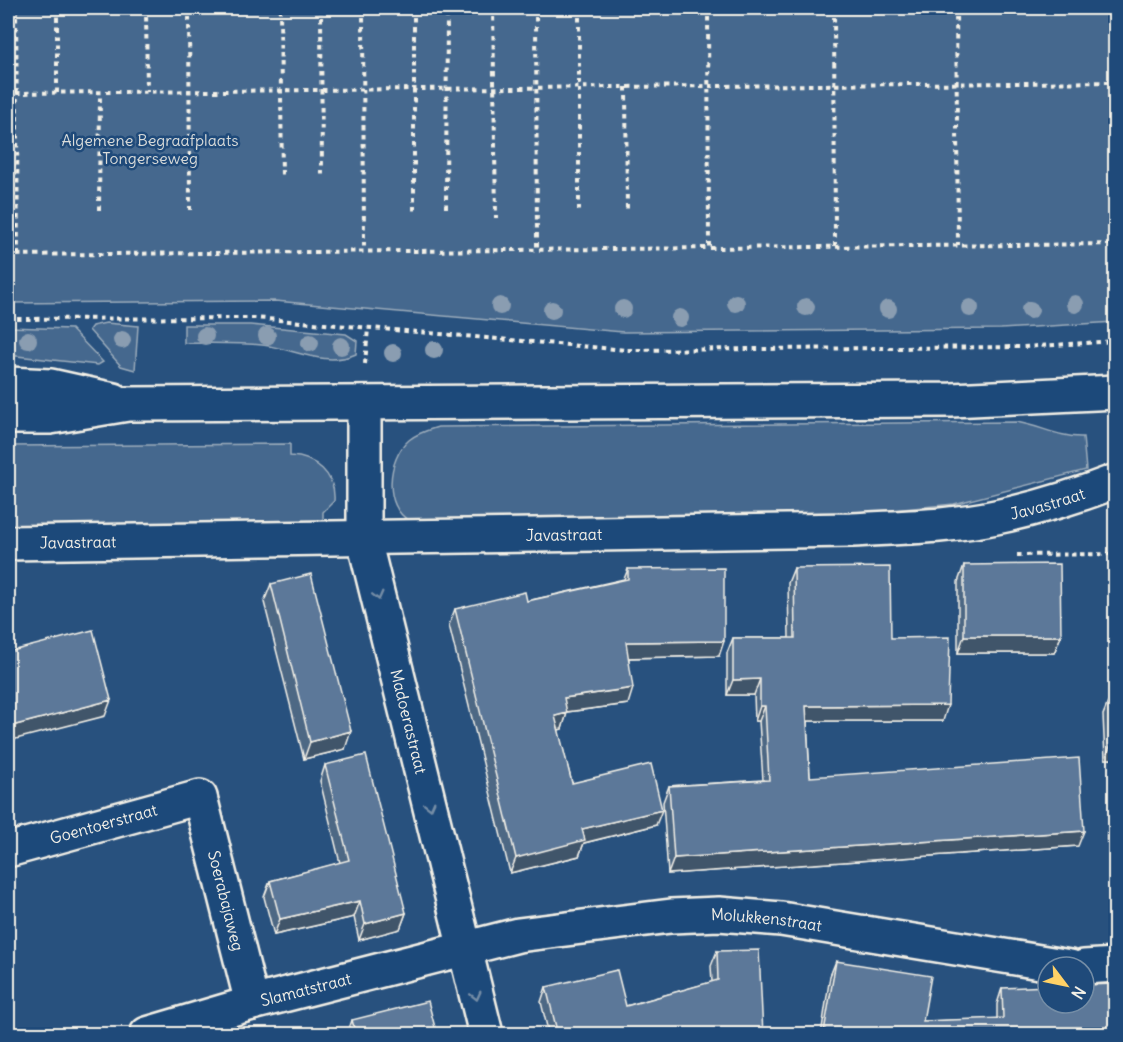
<svg xmlns="http://www.w3.org/2000/svg" width="1123" height="1042" font-family="Delius,sans-serif">
<rect width="100%" height="100%" fill="#28517e"/>
<filter id="ink" filterUnits="userSpaceOnUse"><feTurbulence type="fractalNoise" baseFrequency=".0167" numOctaves="2"/><feDisplacementMap in="SourceGraphic" scale="12" xChannelSelector="R" yChannelSelector="G"/><feConvolveMatrix kernelMatrix="1 2 1 2 8 2 1 2 1" color-interpolation-filters="sRGB"/></filter>
<g filter="url(#ink)">
<path fill="#45688e" stroke="#9cacbb" stroke-width="1.5" d="M8,8H1115V322L1001,329L623,332L275,301L8,303Z
M106,323L138,326L135,370L121,366L89,330L92,326Z
M184,325H250L346,334L357,341L356,354C327,367 298,351 269,346C241,342 211,344 184,343Z
M8,327L71,329L103,362L98,365L8,355Z
M1016,422C1038,425 1060,438 1083,437L1086,470L954,504L852,514L410,521C383,507 387,459 409,440C417,433 428,430 438,427Z
M290,444V456C315,457 336,474 334,501L323,512V523L8,527V446Z"/>
<g fill="none" stroke-linecap="round" stroke-linejoin="round">
<g stroke="#f4f1e8" stroke-width="38">
<g id="street">
<path id="s1" d="M364,403V540L486,1034"/>
<path id="s2" d="M8,543L852,530C900,527 949,527 996,517C1036,509 1077,496 1116,481"/>
<path id="s3" d="M8,850L200,797L252,1003"/>
<path d="M1084,967L1116,965"/>
<path id="s4" d="M147,1034L252,1003L518,935L671,916L719,914L781,919L1070,967"/>
</g>
</g>
<g stroke="#f4f1e8" stroke-width="38">
<path id="secondary" d="M8,384L51,386L114,400
M8,417H50L128,404L951,400L1116,392"/>
</g>
<path stroke="#f4f1e8" stroke-width="4" stroke-dasharray="4.5 4.5" stroke-linecap="butt" d="M16,8L18,255
M146,8L147,92
M189,8L190,210
M280,8L282,179
M321,8L322,179
M363,8L364,251
M414,8V213
M493,8L496,218
M536,8L537,249
M579,8V211
M708,8L709,248
M834,8L835,246
M956,8L958,245
M626,87L627,213
M16,93L1116,82
M57,93V8
M446,208L447,8
M99,210L100,93
M8,255L1116,244
M8,319L255,318L626,350L1023,347L1116,341
M365,364L368,328
M1017,555L1116,554"/>
<use href="#street" stroke="#1f4a7a" stroke-width="33"/>
<use href="#secondary" stroke="#1f4a7a" stroke-width="33"/>
</g>
<g fill="#8a9db1">
<circle cx="736" cy="303" r="9"/>
<circle cx="1075" cy="304" r="9"/>
<circle cx="500" cy="306" r="9"/>
<circle cx="806" cy="307" r="9"/>
<circle cx="970" cy="308" r="9"/>
<circle cx="623" cy="309" r="9"/>
<circle cx="888" cy="309" r="9"/>
<circle cx="552" cy="310" r="9"/>
<circle cx="1030" cy="310" r="9"/>
<circle cx="680" cy="318" r="9"/>
<circle cx="205" cy="336" r="9"/>
<circle cx="267" cy="336" r="9"/>
<circle cx="28" cy="340" r="9"/>
<circle cx="122" cy="340" r="9"/>
<circle cx="310" cy="343" r="9"/>
<circle cx="341" cy="346" r="9"/>
<circle cx="434" cy="350" r="9"/>
<circle cx="393" cy="353" r="9"/>
</g>
<path fill="#4e6784" stroke="#f4f1e8" stroke-width="1.5" d="M964,565L1061,636L1054,653H958V582Z
M794,568L891,638L943,721H807L810,777L1078,846L668,874L663,802L669,786L763,780L759,721H755L754,695H727V653L733,638H789L788,583Z
M628,569L719,656L629,658L628,704L567,712L562,729L558,730L572,783L656,825L584,843L579,856L510,873L449,625L455,609L527,601L624,579Z
M271,584L345,749L304,759L264,602Z
M1109,700H1116V759H1105L1103,715Z
M325,765L406,913L400,929L359,940L354,917L274,935L264,897L270,881L340,863L320,781Z
M1116,817V911H1112L1107,833L1112,818Z
M717,951L763,1035H549L541,1002L546,987L626,1006L712,982L711,966Z
M836,961L923,1021L997,1019V1004L1002,988L1116,1035H821L830,976Z
M352,1020L437,1035H347Z"/>
<path fill="#40546b" stroke="#f4f1e8" stroke-width="1.5" d="M964,636H1061L1054,653H958Z
M724,641L719,656L621,658L626,642Z
M760,679L754,695H727L733,680Z
M633,688L628,704L558,713L564,698Z
M111,700L105,716L8,741V727Z
M948,705L943,721H801L806,706Z
M760,706H765L759,721H755Z
M567,713L562,729L549,732L555,716Z
M351,731L345,749L304,759L310,742Z
M1111,744H1116V759H1105Z
M662,810L656,825L584,843L579,856L510,873L516,858L582,829Z
M1084,831L1078,846L668,874L674,858Z
M360,901L354,917L274,935L280,919Z
M1116,903V911H1112Z
M406,913L400,929L359,940L365,924Z"/>
<path fill="#5b7899" stroke="#f4f1e8" stroke-width="1.5" d="M1060,564L1061,636H964V565Z
M890,567L891,638L950,637L948,705L806,706L810,777L1079,758L1084,831L674,858L669,786L769,780L765,706H760V679L733,680V638H795L794,568Z
M724,568V641L626,642L633,688L564,698L567,713L555,716L572,783L651,764L662,810L582,829L585,840L516,858L455,609L525,592L527,601L628,579V569Z
M311,574L351,731L310,742L271,584Z
M93,630L111,700L8,727V652Z
M1109,700H1116V744H1111Z
M366,755L406,913L365,924L360,901L280,919L270,881L349,860L325,765Z
M1116,817V861L1112,818Z
M759,950L763,1035H558L546,987L617,970L626,1006L718,980L717,951Z
M836,961L931,976L923,1021L1003,1018L1002,988L1048,986V1003H1084V985L1116,984V1035H838L824,1032Z
M428,1001L437,1035H356L352,1020Z
M283,1028L285,1035H257Z
M817,1033V1035H786Z"/>
<defs><path id="oneway-chevron" d="M-2-3.5L2.5 0L-2 3.5" fill="none" stroke-width="1.6" stroke-linecap="round" stroke-linejoin="round" transform="scale(1.5)"/></defs>
<g stroke="#748da6">
<use href="#oneway-chevron" transform="translate(378 596) rotate(76)"/>
<use href="#oneway-chevron" transform="translate(430 806) rotate(76)"/>
<use href="#oneway-chevron" transform="translate(476 996) rotate(76)"/>
</g>
</g>
<g text-anchor="middle" dominant-baseline="central" stroke-width="5" stroke-linejoin="round" paint-order="stroke">
<g font-size="16" fill="#dadcda" stroke="#1f4a7a">
<text x="150" y="140">Algemene Begraafplaats<tspan x="150" dy="18">Tongerseweg</tspan></text>
</g>
<g font-size="16" fill="#f4f1e8" stroke="#1f4a7a">
<text stroke="none"><textPath href="#s2" startOffset="1042">Javastraat</textPath></text>
<text stroke="none"><textPath href="#s2" startOffset="556">Javastraat</textPath></text>
<text stroke="none"><textPath href="#s2" startOffset="70">Javastraat</textPath></text>
<text stroke="none"><textPath href="#s1" startOffset="324">Madoerastraat</textPath></text>
<text stroke="none"><textPath href="#s3" startOffset="99">Goentoerstraat</textPath></text>
<text stroke="none"><textPath href="#s3" startOffset="306">Soerabajaweg</textPath></text>
<text stroke="none"><textPath href="#s4" startOffset="634">Molukkenstraat</textPath></text>
<text stroke="none"><textPath href="#s4" startOffset="165">Slamatstraat</textPath></text>
</g>
</g>
<rect width="1123" height="1042" fill="none" stroke="#1f4a7a" stroke-width="30"/>
<rect x="15" y="15" width="1093" height="1012" fill="none" stroke="#f4f1e8" stroke-width="2" filter="url(#ink)"/>
<g transform="translate(1066 985) rotate(122)"><circle r="28" fill="#1f4a7a" stroke="#748da6" stroke-width="1.5"/>
<path d="M0-4.5L10 22L0 15L-10 22Z" fill="#ffd166"/>
<text y="-9" font-size="16" font-weight="bold" text-anchor="middle" fill="#f4f1e8">N</text>
</g>
</svg>
